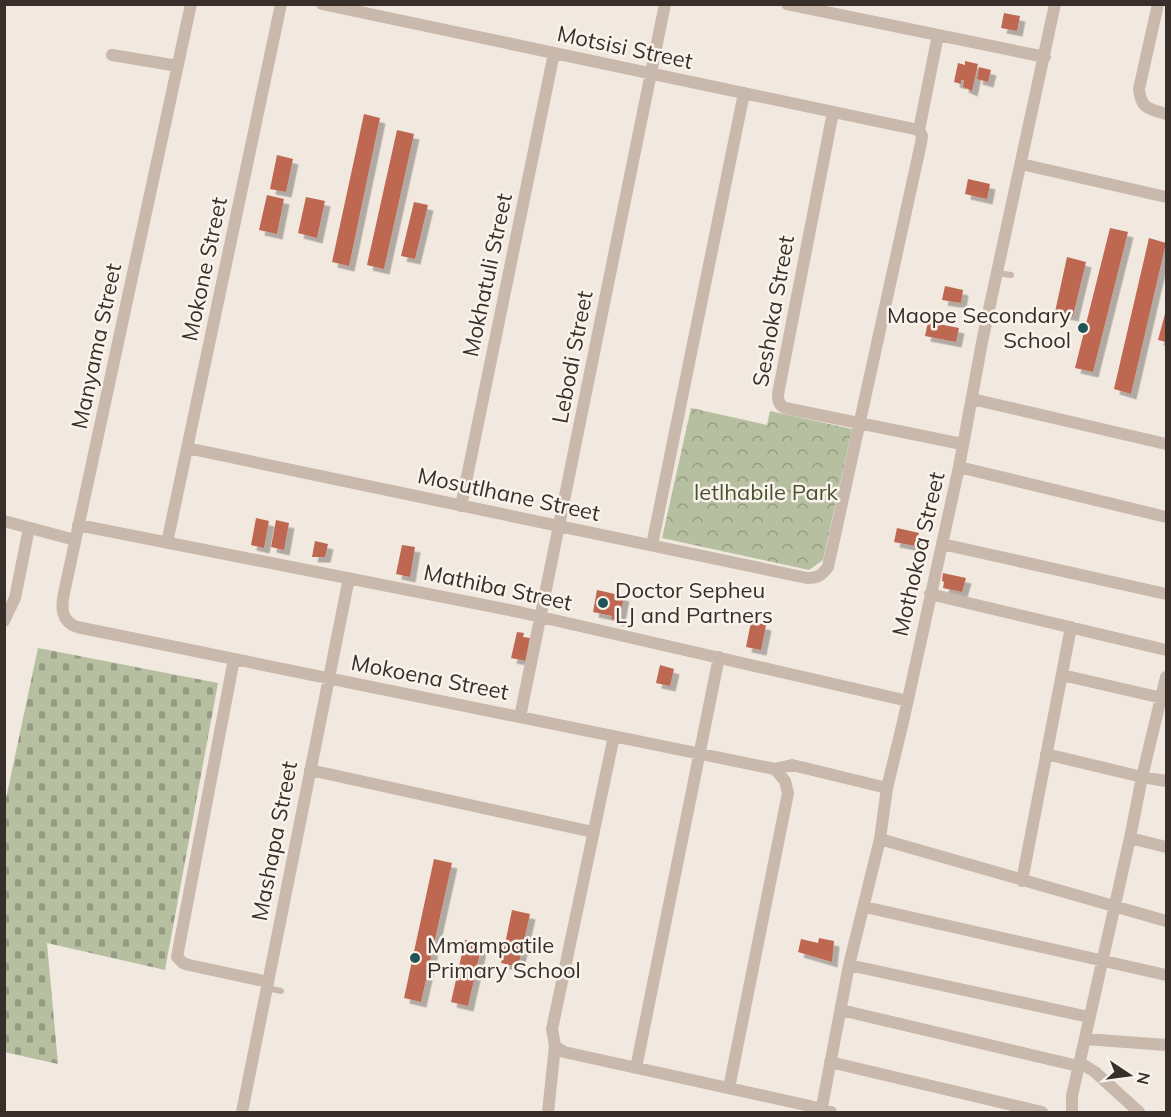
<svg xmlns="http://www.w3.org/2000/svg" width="1171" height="1117" font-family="Mulish,sans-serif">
<defs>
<pattern id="cemetery-stones" width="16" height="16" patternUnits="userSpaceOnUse" patternTransform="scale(1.5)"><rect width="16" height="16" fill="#b6c0a0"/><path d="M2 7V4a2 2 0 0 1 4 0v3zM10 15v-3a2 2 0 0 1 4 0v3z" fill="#959c83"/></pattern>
<pattern id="park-crowns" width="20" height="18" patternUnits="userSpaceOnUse" patternTransform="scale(1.5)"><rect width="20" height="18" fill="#b6c0a0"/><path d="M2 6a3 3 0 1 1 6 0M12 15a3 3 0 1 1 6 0" fill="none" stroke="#959c83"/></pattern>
<filter id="shadow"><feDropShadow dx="5.5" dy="5.5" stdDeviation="0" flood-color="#0004"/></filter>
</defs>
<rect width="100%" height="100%" fill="#f1e8df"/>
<path fill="url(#cemetery-stones)" d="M38,648L218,683L165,970L47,943L58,1064L4,1052L5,803Z"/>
<path fill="url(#park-crowns)" d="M691,408L767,425L770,411L852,429L823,560L809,570L662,538Z"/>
<path fill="#be6851" filter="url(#shadow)" d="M1004,13L1020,16L1017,31L1001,28Z
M965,61L978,64L972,91L963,87L964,80H961V84L954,82L958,63L965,65Z
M979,67L991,70L988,82L977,79Z
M364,114L380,118L349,266L332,262Z
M397,130L414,134L384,269L367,265Z
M277,155L293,159L286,192L270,189Z
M968,179L990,184L987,199L965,194Z
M267,195L284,199L277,234L259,230Z
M306,197L325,201L317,238L298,233Z
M414,202L428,205L415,259L401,256Z
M1110,228L1128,232L1093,372L1075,368Z
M1149,238L1166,243L1131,394L1114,389Z
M1067,257L1086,262L1073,316L1055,312Z
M945,286L963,290L961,303L942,300Z
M1166,310V342L1158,340Z
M928,322L959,328L956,342L925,336Z
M256,518L269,521L264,548L251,545Z
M276,520L289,523L284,550L271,547Z
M897,528L919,533L915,546L894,542Z
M315,541L328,544L325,557H312Z
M402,545L415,547L410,577L396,574Z
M943,573L966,578L962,592L943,588L944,582L942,581Z
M597,590L624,596L619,621L611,619L612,616L593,612Z
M751,622L766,625L761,650L746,647Z
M517,632L524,633L523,637L530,638L526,661L511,658Z
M660,665L674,669L670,686L656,683Z
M434,859L452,863L421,1002L404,998Z
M512,910L530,914L518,967L501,963Z
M819,938L834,941L832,962L798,952L801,939L818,943Z
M465,940L482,944L468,1006L451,1002Z"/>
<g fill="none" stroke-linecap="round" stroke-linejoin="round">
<path stroke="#c9b8ac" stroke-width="6" d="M997,273L1011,275
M267,988L281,991"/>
<path stroke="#c9b8ac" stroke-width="12" d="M191,4L64,593C61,608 61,621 77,627L775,769L792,765L887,788
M322,4L919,130
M787,4L1045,57
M1158,4L1139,89C1141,109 1149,109 1166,114
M112,55L178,66
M833,112L778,394C778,401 779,405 785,408L962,444
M919,130L938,35
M1021,164L1166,197
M972,399L1166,444
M187,448L807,578C818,578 822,575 828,567L921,143L922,136L919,130
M959,467L1166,517
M461,506L554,53
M4,521L75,540
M78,525L519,612L908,701
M167,543L281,4
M942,544L1166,594
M652,545L744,93
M930,594L1166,650
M4,621L15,598L29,528
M234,659L177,957L183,963L189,965L268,982
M1062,675L1162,698
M520,717L665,4
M1046,754L1142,777L1166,781
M310,770L593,832
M1130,838L1166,847
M880,839L1166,921
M1022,881L1071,627
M865,907L1166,975
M849,965L1089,1017
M841,1010L1078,1066
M1085,1039L1166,1045
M555,1046L564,1052L810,1106L831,1112
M830,1062L1042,1112
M1079,1062L1095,1072L1139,1112
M636,1068L719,657
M729,1088L788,793L785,781L775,769
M242,1112L349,578
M548,1112L555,1046L552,1029L614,736
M821,1112L849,965L880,839L887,788L903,722L959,467L983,337L1055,4
M1072,1112V1096L1130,838L1142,777L1166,677"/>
</g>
<g fill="#225557" stroke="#f9f3ec" stroke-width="2">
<circle cx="1083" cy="328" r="6"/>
<circle cx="603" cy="603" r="6"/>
<circle cx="415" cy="958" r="6"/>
</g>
<g text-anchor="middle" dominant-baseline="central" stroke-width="5" stroke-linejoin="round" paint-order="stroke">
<g font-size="22" fill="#382e2a" stroke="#f9f3ec">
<text transform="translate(625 47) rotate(12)">Motsisi Street</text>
<text transform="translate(204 269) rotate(-78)">Mokone Street</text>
<text transform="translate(487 275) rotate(-78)">Mokhatuli Street</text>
<text transform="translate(773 311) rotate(-80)">Seshoka Street</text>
<text transform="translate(96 346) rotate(-78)">Manyama Street</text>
<text transform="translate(572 357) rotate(-79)">Lebodi Street</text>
<text transform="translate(509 494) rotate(12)">Mosutlhane Street</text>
<text transform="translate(918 554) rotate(-77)">Mothokoa Street</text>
<text transform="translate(498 587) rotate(12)">Mathiba Street</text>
<text transform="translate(430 677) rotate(11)">Mokoena Street</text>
<text transform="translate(274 841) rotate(-79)">Mashapa Street</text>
</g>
<g font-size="22" fill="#382e2a" stroke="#f9f3ec" text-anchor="start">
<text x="1071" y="315" text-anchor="end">Maope Secondary<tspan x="1071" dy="25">School</tspan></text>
<text x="615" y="590">Doctor Sepheu<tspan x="615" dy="25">LJ and Partners</tspan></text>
<text x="427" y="945">Mmampatile<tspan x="427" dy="25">Primary School</tspan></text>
</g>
<g font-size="22" fill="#485430" stroke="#f9f3ec">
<text x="766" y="492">letlhabile Park</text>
</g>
</g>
<rect width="1171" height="1117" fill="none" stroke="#382e2a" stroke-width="12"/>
<g transform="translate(1129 1075) rotate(103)" stroke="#f9f3ec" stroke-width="4.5" paint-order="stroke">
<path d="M0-4.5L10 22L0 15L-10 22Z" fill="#382e2a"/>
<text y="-9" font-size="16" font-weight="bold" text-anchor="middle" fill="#382e2a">N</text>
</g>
</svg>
